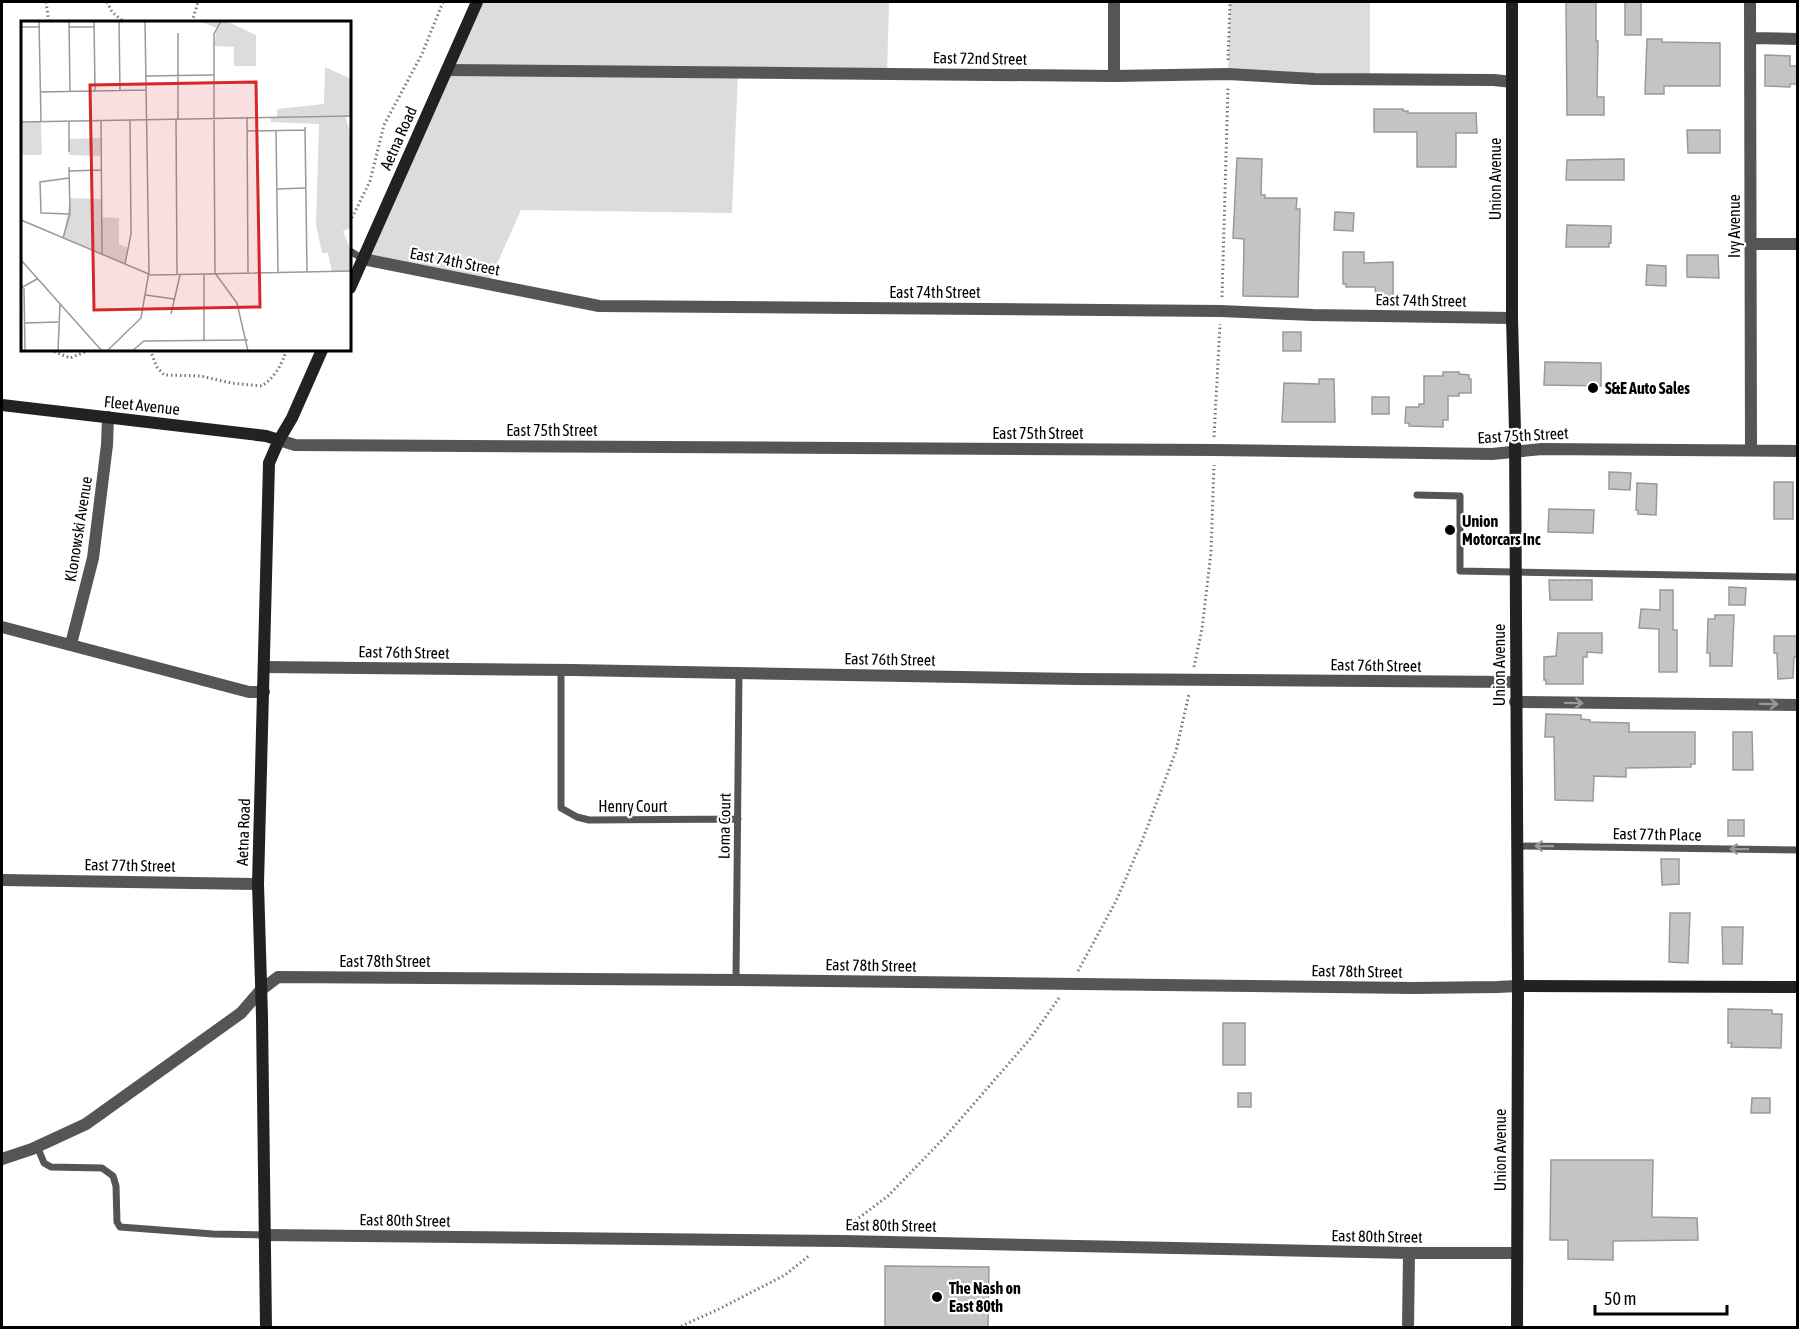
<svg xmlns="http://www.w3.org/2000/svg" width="1799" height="1329" font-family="'Asap Condensed',sans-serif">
<rect width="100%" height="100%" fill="#fff"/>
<path fill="#dcdcdc" d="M477,2H889L887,74L738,73L732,213L521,210L488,284L363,259Z
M1230,2H1370V80L1228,74Z"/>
<path fill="#c4c4c4" stroke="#999" stroke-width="1.5" d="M1566,2H1596V41H1598L1597,97H1604V115H1567Z
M1625,2H1641V35H1625Z
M1647,39H1662V42L1720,43V86H1664V94H1645Z
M1765,55L1790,56V66H1797V84H1790V87L1765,86Z
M1374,109H1403V111H1408V113H1476L1477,133H1456V167H1417V132H1374Z
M1687,130H1720V153H1688Z
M1237,158L1262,159L1261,195H1265V198H1297L1296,209H1300L1298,297L1243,296L1244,239L1233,238Z
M1624,159V180H1566L1567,160Z
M1335,212L1354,213L1353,231L1334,230Z
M1567,225L1611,226V243H1609V247H1566Z
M1343,252H1364V263L1393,262V296H1376L1375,287H1346V284H1343Z
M1687,255H1718L1719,278L1687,277Z
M1647,265L1666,266V286L1646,285Z
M1283,332H1301V351H1283Z
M1545,362L1601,363V386L1544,385Z
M1443,372H1459V374L1469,375V379H1471V393H1459V396H1448V420H1443V427L1409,426V423H1405L1406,407H1419V404H1424V376H1443Z
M1319,379H1334L1335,422H1282L1284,383L1319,384Z
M1372,397H1389V414H1372Z
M1609,472L1631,473L1630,490L1609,489Z
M1774,482H1793V519H1774Z
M1637,483L1657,484L1656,515L1638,514V510H1636Z
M1549,509L1594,510L1593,533L1548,532Z
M1549,580H1592V600H1550Z
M1729,587L1746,588L1745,605H1729Z
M1660,590H1673V630H1677V672H1659V629L1639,628L1641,609L1660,610Z
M1715,615H1734L1732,666H1710V653H1707L1708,619H1715Z
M1558,633H1602V653L1587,652V657H1583V684H1546V680H1544V657L1556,656Z
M1774,636H1797V657H1794L1793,678L1778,679L1777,653H1774Z
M1546,714L1581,715V719L1590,720V722L1629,723V732H1695V764H1691V767L1626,768V777L1594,776L1593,801L1555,800L1554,737H1545Z
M1733,732H1752L1753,770H1733Z
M1728,820H1744V836H1728Z
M1661,859H1679V884L1662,885Z
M1670,913H1690L1688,963L1669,962Z
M1722,927H1743L1742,964H1723Z
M1728,1009L1772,1010V1014H1782L1781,1048L1731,1047L1732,1043H1728Z
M1223,1023H1245V1065H1223Z
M1238,1093H1251V1107H1238Z
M1752,1098H1770V1113H1751Z
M1551,1160H1653L1652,1217L1697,1218L1698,1240L1613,1241V1260L1568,1259V1240H1550Z
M885,1266L989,1267L988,1328H885Z"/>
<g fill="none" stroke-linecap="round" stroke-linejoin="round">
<path stroke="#777" stroke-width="3" stroke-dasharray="1.5 3" stroke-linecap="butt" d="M46,2L49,22
M107,2L112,12L124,22
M192,22L198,2
M1228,60L1230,2
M350,222L370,181L384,125L422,54L443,2
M1222,297L1228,87
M50,350L70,358L90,350
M150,350L157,367L164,375L201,376L231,383L262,386C276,376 281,365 287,350
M1214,437L1220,324
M1194,667L1202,629L1211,552L1214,465
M1078,971L1116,901L1142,841L1176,751L1189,694
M848,1226L888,1196L945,1137L1030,1039L1059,998
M677,1328L719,1309L785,1275L810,1255"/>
<path stroke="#555" stroke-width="7" d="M350,251L363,259
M1417,495L1460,496V571L1798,577
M561,670V808L577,817L589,820L738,819
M1517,846L1798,850
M736,980L739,673
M37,1146L44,1163L51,1167L102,1168L113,1176L116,1186L117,1222L120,1227L213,1234L264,1235"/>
<path stroke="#555" stroke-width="12" d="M1114,2V76
M1750,2L1751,450
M1751,38L1798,39
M447,70L1114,76L1228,74L1315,79L1494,80L1512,82
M1751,244H1798
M363,259L599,306L1221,311L1313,315L1512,318
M279,440L295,445L1214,450L1492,454L1542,449L1798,451
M2,627L249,692H264
M71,644L93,558L107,445L108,417
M264,667L572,670L1078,679L1515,682
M1515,702L1798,705
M2,880L258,884
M2,1159L32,1149L86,1124L241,1013L261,990L278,977L736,980L1413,988L1497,987L1518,986
M264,1235L843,1241L1409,1253H1517
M1408,1328L1409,1253"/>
<path stroke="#222" stroke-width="12" d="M1512,2V318L1515,431L1518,986L1517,1328
M350,288L477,2
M2,405L266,436L279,440
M1518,986L1798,987
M266,1328L262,1017L258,884L269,463L279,440L292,418L322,350"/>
</g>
<defs><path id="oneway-shaft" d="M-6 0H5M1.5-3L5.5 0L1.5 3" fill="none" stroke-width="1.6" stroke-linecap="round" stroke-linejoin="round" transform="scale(1.5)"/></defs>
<g stroke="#999">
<use href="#oneway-shaft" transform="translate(1574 703) rotate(1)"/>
<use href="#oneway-shaft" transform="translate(1769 704) rotate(1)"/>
<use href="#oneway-shaft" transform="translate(1544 846) rotate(-179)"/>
<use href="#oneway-shaft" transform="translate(1739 849) rotate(-179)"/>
</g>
<g fill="#000" stroke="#fff" stroke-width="2">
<circle cx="1593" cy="388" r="6"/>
<circle cx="1450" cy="530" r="6"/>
<circle cx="937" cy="1297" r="6"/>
</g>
<g text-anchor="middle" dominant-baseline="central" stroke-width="4.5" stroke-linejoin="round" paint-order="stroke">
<g font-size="16" fill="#000" stroke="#fff">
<text transform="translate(980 58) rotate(1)">East 72nd Street</text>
<text transform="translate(398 138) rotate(-66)">Aetna Road</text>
<text transform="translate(1495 179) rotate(-90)">Union Avenue</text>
<text transform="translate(1734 226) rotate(-90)">Ivy Avenue</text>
<text transform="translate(455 261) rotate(11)">East 74th Street</text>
<text x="935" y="292">East 74th Street</text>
<text transform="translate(1421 300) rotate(1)">East 74th Street</text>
<text transform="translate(142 405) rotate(6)">Fleet Avenue</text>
<text x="552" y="430">East 75th Street</text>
<text x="1038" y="433">East 75th Street</text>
<text transform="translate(1523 435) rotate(-3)">East 75th Street</text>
<text transform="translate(78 529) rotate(-81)">Klonowski Avenue</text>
<text transform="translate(404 652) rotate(1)">East 76th Street</text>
<text transform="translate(890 659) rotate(1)">East 76th Street</text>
<text transform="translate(1376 665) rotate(1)">East 76th Street</text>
<text transform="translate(1499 665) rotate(-90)">Union Avenue</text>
<text x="633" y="806">Henry Court</text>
<text transform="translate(724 826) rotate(-89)">Loma Court</text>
<text transform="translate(243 832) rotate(-88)">Aetna Road</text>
<text transform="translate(1657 834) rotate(1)">East 77th Place</text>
<text transform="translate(130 865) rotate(1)">East 77th Street</text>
<text x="385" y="961">East 78th Street</text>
<text transform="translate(871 965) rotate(1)">East 78th Street</text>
<text transform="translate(1357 971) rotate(1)">East 78th Street</text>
<text transform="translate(1500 1150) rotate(-90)">Union Avenue</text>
<text transform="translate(405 1220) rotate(1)">East 80th Street</text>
<text transform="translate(891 1225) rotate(1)">East 80th Street</text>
<text transform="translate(1377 1236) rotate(1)">East 80th Street</text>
</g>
<g font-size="16" font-weight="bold" fill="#000" stroke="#fff" text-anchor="start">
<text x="1605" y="388">S&amp;E Auto Sales</text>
<text x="1462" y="521">Union<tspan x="1462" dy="18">Motorcars Inc</tspan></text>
<text x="949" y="1288">The Nash on<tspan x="949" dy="18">East 80th</tspan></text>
</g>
</g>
<g transform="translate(21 21)">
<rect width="330" height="330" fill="#fff"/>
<path d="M178,0H205L235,14V45H213V26L193,25L196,7ZM304,46L330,58V95H324L330,114V207L322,210L330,230V250L311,251L307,232H301L295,204L298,103L250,101V96H256V88L303,83ZM20,100L21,134H0V101ZM80,117L79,135L48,134V118ZM49,177L80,178V196L98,197V223L107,227L104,243L42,217Z" fill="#dcdcdc"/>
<path fill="none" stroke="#999" stroke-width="1.5" d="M18,0L20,100M48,0L49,70M73,0L74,70M98,0L99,69M0,6H19M48,6H73M157,12V98M125,55L192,54M19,71L125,69M226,96L227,253M193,97V13L200,0M155,98L156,254M80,99L81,233M193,99L194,252L216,282L227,330M48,100V131M0,101L330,95M284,106L286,251M255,109L257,252M226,110L284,109M48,150L80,149M48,157L19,161L20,192L49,193M256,168L284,167M0,199L130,254L330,250M42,217L49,193L48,146M0,239L81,330M104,243L110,213L109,99M183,254V320M0,267L16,258M3,267L4,330M125,274L153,278M150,293L159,254M3,302L37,301M37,330L39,283M86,330L120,297L128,251L124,0M111,330L123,320L227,319"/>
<path fill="#d62828" fill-opacity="0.15" stroke="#d62828" stroke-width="3" d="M235,61L239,286L73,289L69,64Z"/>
<rect width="330" height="330" fill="none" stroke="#000" stroke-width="3"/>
</g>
<rect width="1799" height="1329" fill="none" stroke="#000000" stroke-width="6"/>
<path d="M1595 1305v9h132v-9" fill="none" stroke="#000000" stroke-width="3"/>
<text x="1604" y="1305" font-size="18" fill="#000000" stroke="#ffffff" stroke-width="4.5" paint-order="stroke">50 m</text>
</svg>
